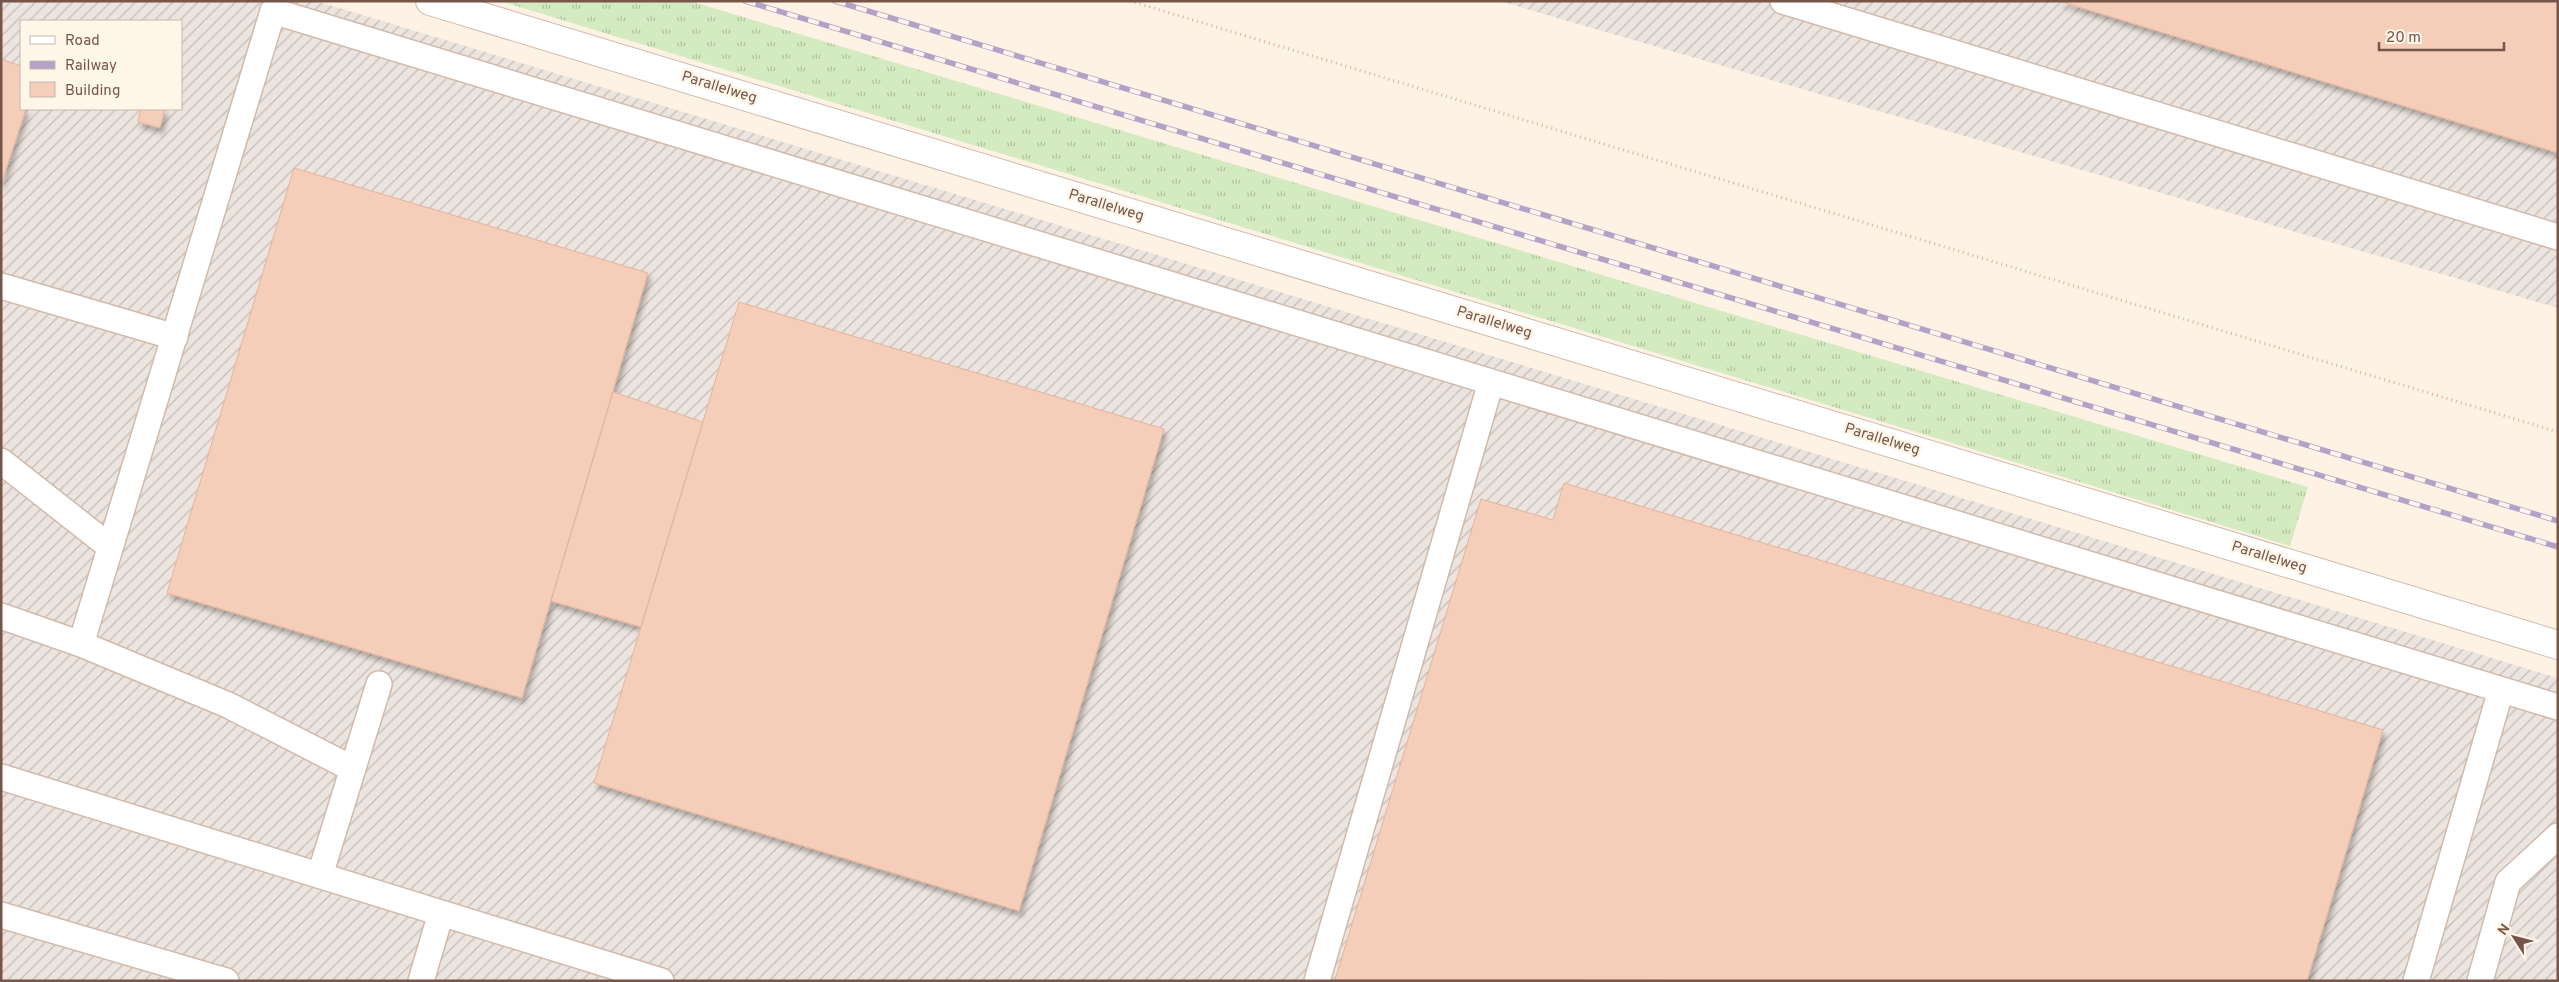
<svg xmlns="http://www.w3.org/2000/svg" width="2559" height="982" font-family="Overpass,sans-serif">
<defs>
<pattern id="industrial-furrows" width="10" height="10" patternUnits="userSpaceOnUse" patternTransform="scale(1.25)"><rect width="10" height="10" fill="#ece4de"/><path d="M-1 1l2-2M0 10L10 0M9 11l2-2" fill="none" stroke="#c4bcb6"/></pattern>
<pattern id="grass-tufts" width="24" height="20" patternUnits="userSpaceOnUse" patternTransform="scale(1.25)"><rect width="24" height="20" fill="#d4ebc1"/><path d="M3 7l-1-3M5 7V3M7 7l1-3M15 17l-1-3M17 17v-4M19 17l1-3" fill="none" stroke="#b1c19f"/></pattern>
<filter id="shadow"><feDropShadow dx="3" dy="5.5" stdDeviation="2.5" flood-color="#0004"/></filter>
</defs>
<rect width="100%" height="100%" fill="#fdf2e3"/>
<path fill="url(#industrial-furrows)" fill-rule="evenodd" d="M1,1H316L2558,678V981H1ZM21,21H181V109H21Z
M1499,1H2558V308Z"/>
<path fill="url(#grass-tufts)" d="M500,1H690L2308,487L2290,546Z"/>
<path fill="#f4ceb9" stroke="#e7b399" filter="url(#shadow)" d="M2059,1H2558V153Z
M1,59L21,66V109H26L1,185Z
M141,109H165L160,128L138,122Z
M294,168L648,273L522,698L167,593Z
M739,302L1164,429L1019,911L594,783Z
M613,392L703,422L641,627L551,601Z
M1564,483L2383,730L2307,981L1335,980L1481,499L1553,520Z"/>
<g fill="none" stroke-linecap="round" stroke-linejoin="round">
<g stroke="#d1baac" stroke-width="28">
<path id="service" d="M1783,1L2558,237
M1,286L175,337
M1,461L110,547
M1,616L81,644L228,705L353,769
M81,644L273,11L2558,707
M1,777L661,981
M320,875L379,684
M1,915L226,981
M421,981L441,913
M1317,981L1491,382
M2416,981L2501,690
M2480,981L2508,882L2558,836"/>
</g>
<g stroke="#d1baac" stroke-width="30">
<path id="minor" d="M430,1L2558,645"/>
</g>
<path stroke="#d9b19c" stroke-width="3" stroke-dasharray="1 4" stroke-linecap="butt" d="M1130,1L2558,432"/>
<use href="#service" stroke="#fff" stroke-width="25"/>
<use href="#minor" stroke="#fff" stroke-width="28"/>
<g stroke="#b4a1c7" stroke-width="5.5">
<path id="rail" d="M745,1L2558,547
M835,1L2558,521"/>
</g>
<use href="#rail" stroke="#fff6ea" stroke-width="4" stroke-dasharray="11" stroke-linecap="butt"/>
</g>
<g text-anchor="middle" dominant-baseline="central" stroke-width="5" stroke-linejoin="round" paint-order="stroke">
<g font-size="15" fill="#765648" stroke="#fff6ea">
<text transform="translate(719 88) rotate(17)">Parallelweg</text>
<text transform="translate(1106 206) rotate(17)">Parallelweg</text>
<text transform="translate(1494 323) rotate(17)">Parallelweg</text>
<text transform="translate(1882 440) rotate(17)">Parallelweg</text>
<text transform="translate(2269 558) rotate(17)">Parallelweg</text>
</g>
</g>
<rect width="2559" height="982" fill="none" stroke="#765648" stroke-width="5"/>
<rect x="20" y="20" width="162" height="90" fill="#fff6ea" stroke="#c8b6a9"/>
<rect x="30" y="36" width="25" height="8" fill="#ffffff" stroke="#c8b6a9"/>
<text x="65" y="45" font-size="15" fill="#765648">Road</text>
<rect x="30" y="61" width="25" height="8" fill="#b4a1c7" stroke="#c8b6a9"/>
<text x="65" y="70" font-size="15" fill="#765648">Railway</text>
<rect x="30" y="82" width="25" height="15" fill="#f4ceb9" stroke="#c8b6a9"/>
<text x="65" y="95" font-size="15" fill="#765648">Building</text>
<g transform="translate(2514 937) rotate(306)" stroke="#fff6ea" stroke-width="4" paint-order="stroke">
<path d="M0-4L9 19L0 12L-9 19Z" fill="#765648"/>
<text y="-8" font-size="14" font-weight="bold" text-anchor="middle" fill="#765648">N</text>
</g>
<path d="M2379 42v8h125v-8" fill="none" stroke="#765648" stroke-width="2.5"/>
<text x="2386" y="42" font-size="15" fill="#765648" stroke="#fff6ea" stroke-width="4" paint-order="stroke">20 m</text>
</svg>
